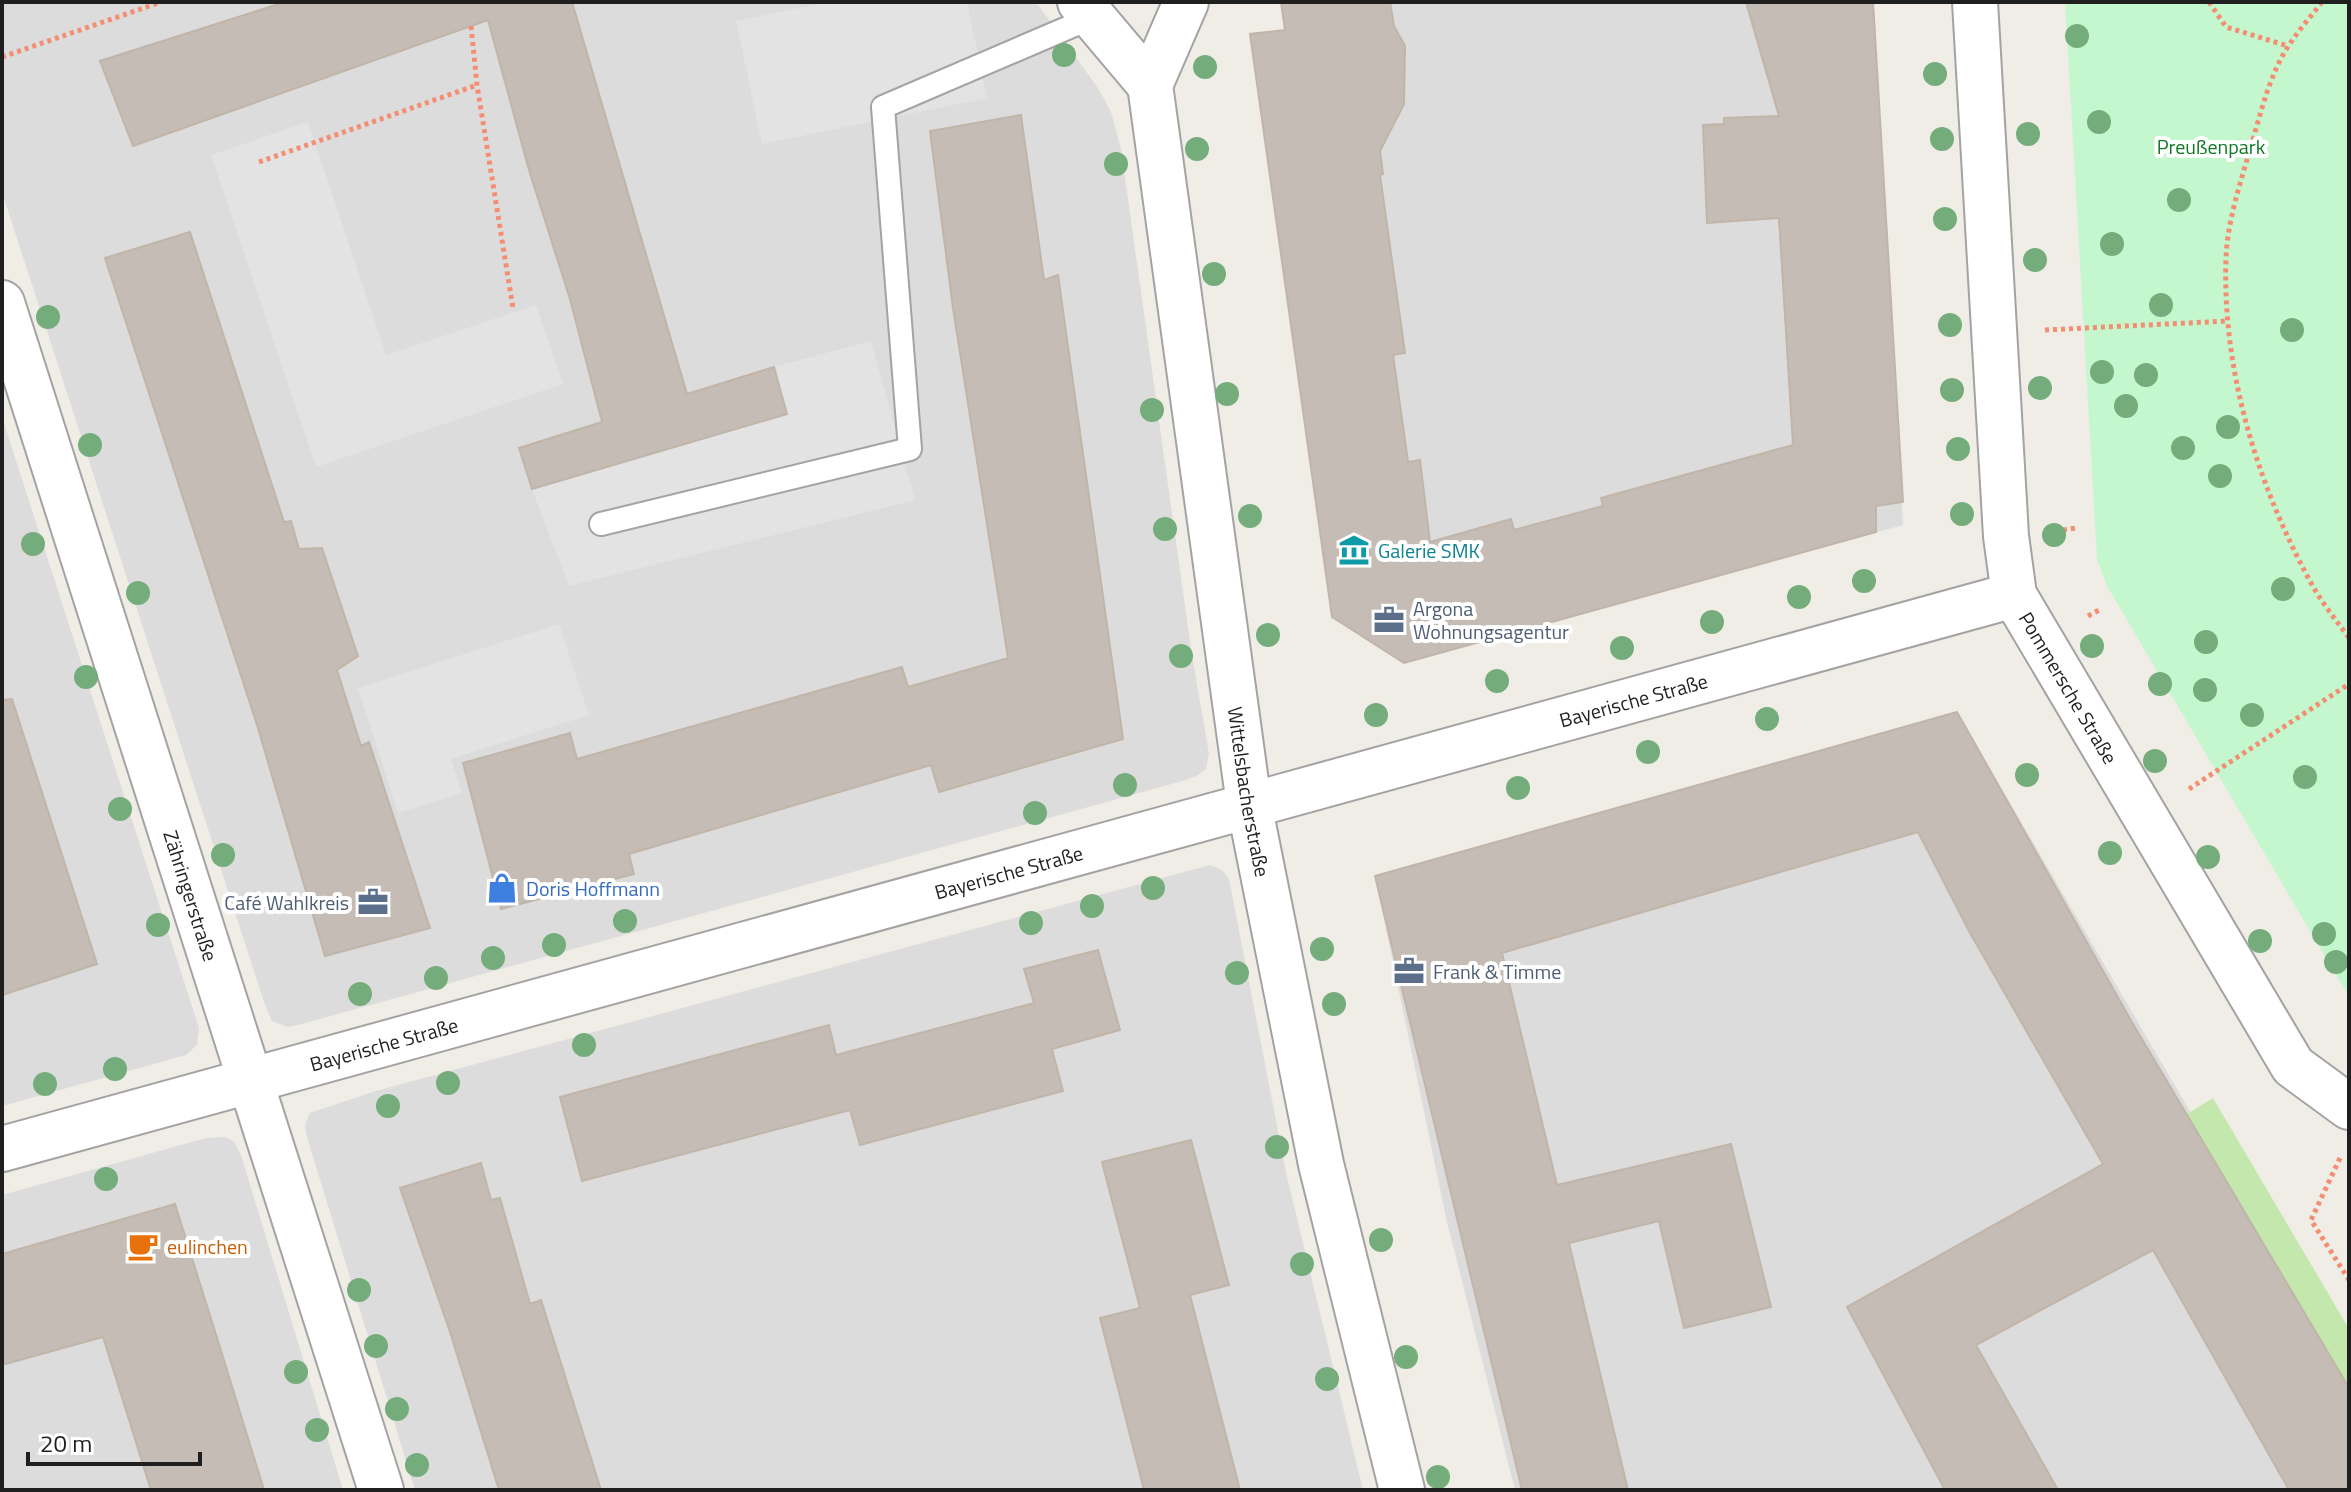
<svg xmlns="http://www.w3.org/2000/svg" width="2351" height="1492" font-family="'Titillium Web',sans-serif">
<rect width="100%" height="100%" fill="#efede5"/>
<path fill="#dddcdc" d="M2,2H1036L1098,88L1111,112L1121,149L1191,649L1209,754L1206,769L1198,775L1186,780L298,1025L288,1027L272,1021L264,1002L2,192Z
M1281,2H1873L1903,525L1403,662L1332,617L1253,51L1287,46Z
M2,417L199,1028L197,1045L186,1055L2,1106Z
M1957,712L2349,1384V1490H1515L1447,1222L1375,876Z
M1210,865L1222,870L1229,879L1287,1177L1363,1490H415L307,1137L305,1125L310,1113L376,1091Z
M226,1137L234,1142L241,1155L343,1490H2V1195L206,1138Z"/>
<path fill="#c3e7ad" d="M2213,1098L2349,1329V1388L2187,1114Z"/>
<path fill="#c4f7ce" d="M2065,2H2349V997L2107,586L2097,559Z"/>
<path fill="#e3e3e3" d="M828,2H967L987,98L762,144L736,21Z
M308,122L386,355L536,305L563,384L316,467L211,155Z
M871,341L915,500L569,586L532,489L786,414L774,367Z
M559,624L589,715L451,759L462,793L398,813L358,688Z"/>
<path fill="#c4bcb5" stroke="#c0b5a8" stroke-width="2" d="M285,2H572L687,394L774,367L787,414L532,489L519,448L602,422L570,299L529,170L488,20L133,146L100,61Z
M1281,2H1390L1394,26L1405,46L1404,104L1380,151L1383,174L1380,175L1405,353L1393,355L1408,462L1420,460L1430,542L1511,519L1514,530L1603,506L1601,498L1793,445L1779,218L1707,223L1703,125L1724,124V118L1779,116L1746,2H1873L1903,502L1876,506V532L1404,663L1332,617L1250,34L1285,30Z
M1021,115L1044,280L1058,275L1123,739L939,792L931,765L629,854L634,874L501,909L463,763L570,733L577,759L902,667L908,687L1008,658L953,308L930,131Z
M190,232L284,522L291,521L299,549L322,548L358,656L337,670L361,746L369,742L430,928L325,956L258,728L105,258Z
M12,699L97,964L2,995V700Z
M1957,712L2133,1024L2349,1388V1490H2289L2153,1250L1976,1345L2058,1490H1945L1847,1307L2103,1164L1970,933L1918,832L1502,953L1557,1185L1731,1144L1771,1307L1684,1328L1659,1221L1569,1243L1628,1490H1522L1375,876Z
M1098,950L1120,1030L1052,1049L1063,1091L860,1145L850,1110L582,1181L560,1097L829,1025L836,1055L1034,1003L1024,969Z
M1191,1140L1229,1285L1190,1295L1240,1490H1144L1100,1318L1140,1308L1102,1162Z
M481,1163L491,1200L500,1198L530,1304L541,1300L601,1490H499L450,1332L400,1188Z
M175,1204L218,1341L264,1490H151L103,1337L2,1365V1254Z"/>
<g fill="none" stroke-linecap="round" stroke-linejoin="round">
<g stroke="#a3a3a3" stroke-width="26">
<path id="service" d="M601,524L910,449L883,107L1093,17"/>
</g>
<g stroke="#a3a3a3" stroke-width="48">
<g id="minor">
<path d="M1080,2L1150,85"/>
<path id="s1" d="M1186,2L1150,85L1249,804L1321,1164L1402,1490"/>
<path id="s2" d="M1975,2L2006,536L2014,595L2293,1066L2349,1107"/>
<path id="s3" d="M2,303L381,1490"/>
<path id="s4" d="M2,1149L2014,595"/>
</g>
</g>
<path stroke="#f48e72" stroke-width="5" stroke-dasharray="4 4" stroke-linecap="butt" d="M2209,2L2226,27L2288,46
M2322,2C2311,16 2299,30 2289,45C2268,77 2260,117 2249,153C2239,187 2227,224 2226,259C2222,371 2258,486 2311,583C2322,603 2336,620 2349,638
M471,26L477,85L513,308
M2,57L161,2
M259,162L477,85
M2045,330L2228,321
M2055,531L2077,528
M2088,616L2101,609
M2189,789L2349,684
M2340,1158L2311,1220L2349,1280"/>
<use href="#service" stroke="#fff" stroke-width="22"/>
<use href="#minor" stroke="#fff" stroke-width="44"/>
</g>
<g fill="#74ad7b">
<circle cx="2077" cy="36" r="12"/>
<circle cx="1064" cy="55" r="12"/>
<circle cx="1205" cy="67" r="12"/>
<circle cx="1935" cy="74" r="12"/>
<circle cx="2099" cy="122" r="12"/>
<circle cx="2028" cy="134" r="12"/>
<circle cx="1942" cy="139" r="12"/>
<circle cx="1197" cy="149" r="12"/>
<circle cx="1116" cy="164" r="12"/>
<circle cx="2179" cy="200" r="12"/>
<circle cx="1945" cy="219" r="12"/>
<circle cx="2112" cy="244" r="12"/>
<circle cx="2035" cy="260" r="12"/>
<circle cx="1214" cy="274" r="12"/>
<circle cx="2161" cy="305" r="12"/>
<circle cx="48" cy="317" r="12"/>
<circle cx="1950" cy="325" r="12"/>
<circle cx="2292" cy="330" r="12"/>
<circle cx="2102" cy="372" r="12"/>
<circle cx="2146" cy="375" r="12"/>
<circle cx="2040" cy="388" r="12"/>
<circle cx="1952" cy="390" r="12"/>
<circle cx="1227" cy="394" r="12"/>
<circle cx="2126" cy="406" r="12"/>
<circle cx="1152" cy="410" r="12"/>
<circle cx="2228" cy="427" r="12"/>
<circle cx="90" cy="445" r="12"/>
<circle cx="2183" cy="448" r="12"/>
<circle cx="1958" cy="449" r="12"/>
<circle cx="2220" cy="476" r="12"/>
<circle cx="1962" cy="514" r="12"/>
<circle cx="1250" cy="516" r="12"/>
<circle cx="1165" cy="529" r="12"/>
<circle cx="2054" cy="535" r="12"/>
<circle cx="33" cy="544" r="12"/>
<circle cx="1864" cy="581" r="12"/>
<circle cx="2283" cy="589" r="12"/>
<circle cx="138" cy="593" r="12"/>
<circle cx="1799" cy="597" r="12"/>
<circle cx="1712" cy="622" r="12"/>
<circle cx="1268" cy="635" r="12"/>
<circle cx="2206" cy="642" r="12"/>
<circle cx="2092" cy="646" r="12"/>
<circle cx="1622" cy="648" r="12"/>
<circle cx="1181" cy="656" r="12"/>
<circle cx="86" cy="677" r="12"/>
<circle cx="1497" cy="681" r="12"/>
<circle cx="2160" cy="684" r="12"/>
<circle cx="2205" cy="690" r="12"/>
<circle cx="1376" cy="715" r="12"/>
<circle cx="2252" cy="715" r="12"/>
<circle cx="1767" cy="719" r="12"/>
<circle cx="1648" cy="752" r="12"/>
<circle cx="2155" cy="761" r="12"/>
<circle cx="2027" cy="775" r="12"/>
<circle cx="2305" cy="777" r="12"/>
<circle cx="1125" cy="785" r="12"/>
<circle cx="1518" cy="788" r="12"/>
<circle cx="120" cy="809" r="12"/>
<circle cx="1035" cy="813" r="12"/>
<circle cx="2110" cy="853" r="12"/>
<circle cx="223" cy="855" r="12"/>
<circle cx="2208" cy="857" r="12"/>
<circle cx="1153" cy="888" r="12"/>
<circle cx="1092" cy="906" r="12"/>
<circle cx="625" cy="921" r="12"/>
<circle cx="1031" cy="923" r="12"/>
<circle cx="158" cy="925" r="12"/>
<circle cx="2324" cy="934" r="12"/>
<circle cx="2260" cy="941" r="12"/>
<circle cx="554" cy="945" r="12"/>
<circle cx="1322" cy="949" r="12"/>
<circle cx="493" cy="958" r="12"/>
<circle cx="2336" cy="962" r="12"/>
<circle cx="1237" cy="973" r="12"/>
<circle cx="436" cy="978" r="12"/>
<circle cx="360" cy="994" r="12"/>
<circle cx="1334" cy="1004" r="12"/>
<circle cx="584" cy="1045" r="12"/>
<circle cx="115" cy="1069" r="12"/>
<circle cx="448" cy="1083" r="12"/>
<circle cx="45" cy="1084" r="12"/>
<circle cx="388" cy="1106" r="12"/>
<circle cx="1277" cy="1147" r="12"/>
<circle cx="106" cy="1179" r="12"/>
<circle cx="1381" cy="1240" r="12"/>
<circle cx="1302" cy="1264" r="12"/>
<circle cx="359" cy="1290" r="12"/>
<circle cx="376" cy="1346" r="12"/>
<circle cx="1406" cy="1357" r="12"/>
<circle cx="296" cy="1372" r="12"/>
<circle cx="1327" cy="1379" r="12"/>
<circle cx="397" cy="1409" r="12"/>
<circle cx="317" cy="1430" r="12"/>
<circle cx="417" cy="1465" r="12"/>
<circle cx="1438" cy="1477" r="12"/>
</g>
<defs>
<g id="museum-bare" transform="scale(2.4)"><path d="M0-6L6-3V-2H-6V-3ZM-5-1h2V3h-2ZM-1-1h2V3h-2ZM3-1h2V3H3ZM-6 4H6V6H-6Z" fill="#0f9aa8" stroke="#fff" stroke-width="2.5" paint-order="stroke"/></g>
<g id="office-bare" transform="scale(2.4)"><path d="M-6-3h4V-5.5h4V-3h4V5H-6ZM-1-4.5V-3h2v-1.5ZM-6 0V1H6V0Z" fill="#5c6f8a" stroke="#fff" stroke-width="2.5" paint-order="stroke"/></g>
<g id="shop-bare" transform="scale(2.4)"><path d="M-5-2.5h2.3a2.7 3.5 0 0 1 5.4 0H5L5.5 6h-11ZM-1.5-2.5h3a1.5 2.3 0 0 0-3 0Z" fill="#3f7fe0" stroke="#fff" stroke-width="2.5" paint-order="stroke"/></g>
<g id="cafe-bare" transform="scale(2.4)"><path d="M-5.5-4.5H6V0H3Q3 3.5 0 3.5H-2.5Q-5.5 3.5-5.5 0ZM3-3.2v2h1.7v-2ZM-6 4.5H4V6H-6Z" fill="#e8710a" stroke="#fff" stroke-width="2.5" paint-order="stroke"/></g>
</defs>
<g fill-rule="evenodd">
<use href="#museum-bare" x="1354" y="550"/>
<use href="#office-bare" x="1389" y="620"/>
<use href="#shop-bare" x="502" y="888"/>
<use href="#office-bare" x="373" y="902"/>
<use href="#office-bare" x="1409" y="971"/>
<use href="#cafe-bare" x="143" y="1246"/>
</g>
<g text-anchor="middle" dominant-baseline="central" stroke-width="8" stroke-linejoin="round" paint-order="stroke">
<g font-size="20" fill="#107925" stroke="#fff">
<text x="2211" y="146">Preußenpark</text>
</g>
<g font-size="20" fill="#0d838f" stroke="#fff" text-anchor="start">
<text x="1378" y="550">Galerie SMK</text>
</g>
<g font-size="20" fill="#4e5e75" stroke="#fff" text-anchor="start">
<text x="1413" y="608">Argona<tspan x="1413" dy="23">Wohnungsagentur</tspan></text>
<text x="349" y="902" text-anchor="end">Café Wahlkreis</text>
<text x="1433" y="971">Frank &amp; Timme</text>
</g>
<g font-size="20" fill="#1f1f1f" stroke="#fff">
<text stroke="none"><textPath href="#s2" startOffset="702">Pommersche Straße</textPath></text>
<text stroke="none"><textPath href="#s4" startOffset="1692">Bayerische Straße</textPath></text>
<text stroke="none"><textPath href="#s1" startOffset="804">Wittelsbacherstraße</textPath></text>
<text stroke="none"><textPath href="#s4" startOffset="1044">Bayerische Straße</textPath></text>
<text stroke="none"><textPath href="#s3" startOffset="622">Zähringerstraße</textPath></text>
<text stroke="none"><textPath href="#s4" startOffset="396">Bayerische Straße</textPath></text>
</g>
<g font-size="20" fill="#366cbe" stroke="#fff" text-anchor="start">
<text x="526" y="888">Doris Hoffmann</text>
</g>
<g font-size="20" fill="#c56008" stroke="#fff" text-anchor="start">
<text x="167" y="1246">eulinchen</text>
</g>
</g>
<rect width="2351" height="1492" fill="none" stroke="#1f1f1f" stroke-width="8"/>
<path d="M28 1452v12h172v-12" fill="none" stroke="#1f1f1f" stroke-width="4"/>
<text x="40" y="1452" font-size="24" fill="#1f1f1f" stroke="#ffffff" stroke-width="6" paint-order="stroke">20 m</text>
</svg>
